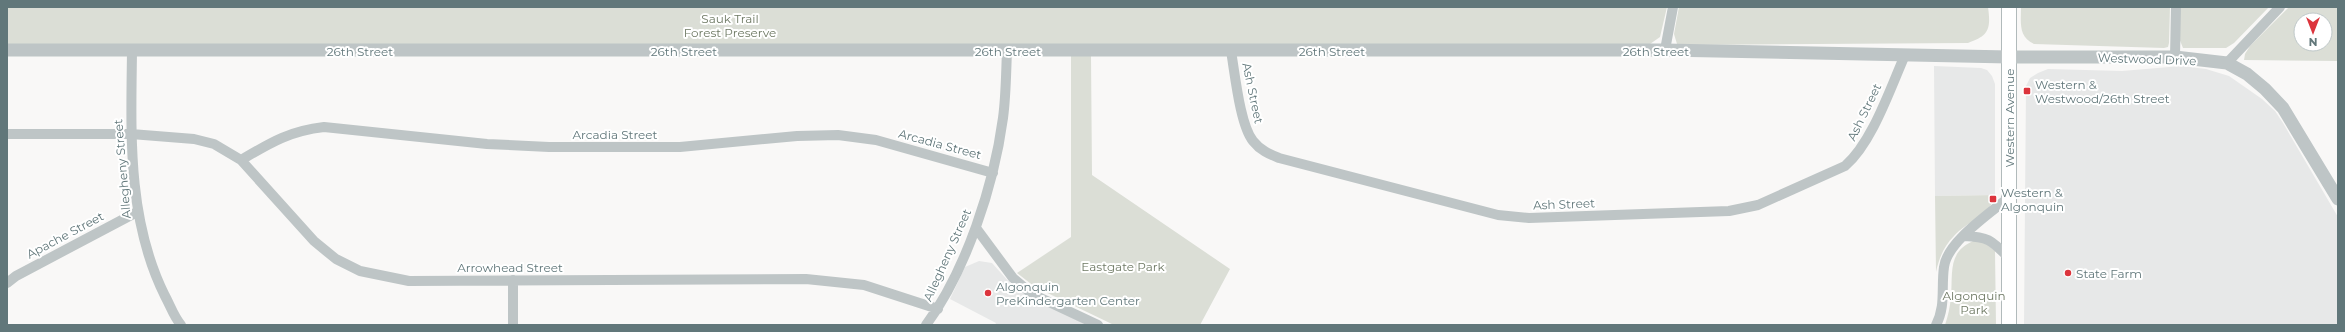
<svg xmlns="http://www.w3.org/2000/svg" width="2345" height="332" font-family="Montserrat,sans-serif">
<rect width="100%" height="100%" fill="#f9f8f7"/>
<path fill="#e7e8e8" d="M1934,66L1981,68L1987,70L1992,76L1995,84V195L1935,196Z
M2181,66L2206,69L2229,76L2262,99L2275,111L2283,123L2338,217V325H2024L2026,86L2030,78L2038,73L2048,69L2122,71Z
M979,261L992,263L1010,283L1028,296L1087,325H995L996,323L950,299L965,267Z"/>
<path fill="#dbded6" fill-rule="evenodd" d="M7,7H1667L1660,37L1650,44L7,45Z
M1679,7H1988C1991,29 1989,36 1968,43L1681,45L1677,44L1674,34Z
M2021,7H2170L2169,43L2168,47L2164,48L2034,44C2018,37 2021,22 2021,7Z
M2180,7H2269L2234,43L2226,48H2183L2179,38Z
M2289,7H2338V61L2244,60L2245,54L2250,46ZM2301,20H2325V44H2301Z
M1071,56H1091L1092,175L1230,269L1200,325H1114L1035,287L1017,273L1071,237Z
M1995,195C1991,215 1966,222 1954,236C1944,246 1939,258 1936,272L1935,196Z
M1976,240H1982L1995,251L1996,325H1945C1948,316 1950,307 1951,297C1953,273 1947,250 1976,240Z"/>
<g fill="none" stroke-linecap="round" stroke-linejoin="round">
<g stroke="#b1babb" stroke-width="16">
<path id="secondary" d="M2009,7V325"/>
</g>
<path stroke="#bec5c6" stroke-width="10" d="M1665,50L1673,7
M132,51C131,134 127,220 165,296C170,305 174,317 181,325
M1231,51C1235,74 1240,125 1253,141C1260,150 1269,154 1279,158L1498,215L1529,218L1729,211L1758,205L1845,166C1872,143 1890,89 1905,55
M2175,57L2176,7
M2227,63L2280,7
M7,134H131L194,139L214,144L241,160L314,241L336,259L360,271L409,281L806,279L864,285L938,309
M241,160C270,143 289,131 324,127L487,144L549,147H680L797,136L838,135L876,140L993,173
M976,228L1013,278L1032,294L1098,325
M1964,236C1989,237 1991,240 2009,258
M7,283L16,276L137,212
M513,325V280
M926,325C966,271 994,185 1003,118C1006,96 1006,73 1007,51
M1936,325C1946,306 1941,288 1944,267C1947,242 1989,214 2008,198"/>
<path stroke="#bec5c6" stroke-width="13" d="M7,50H1665L2009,57H2175L2227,63L2247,74L2265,89L2283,108L2338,199"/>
<use href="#secondary" stroke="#fff" stroke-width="14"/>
</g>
<g fill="#dc343c" stroke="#fff" stroke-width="1.5">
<rect x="2023" y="87" width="8" height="8" rx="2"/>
<rect x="1989" y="195" width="8" height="8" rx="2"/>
<circle cx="2068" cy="273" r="4"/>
<circle cx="988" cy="293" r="4"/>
</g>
<g text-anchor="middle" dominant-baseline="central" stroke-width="4" stroke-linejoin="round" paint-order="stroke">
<g font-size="12" fill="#6e7964" stroke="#fff">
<text x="730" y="18">Sauk Trail<tspan x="730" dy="14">Forest Preserve</tspan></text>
<text x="1123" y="266">Eastgate Park</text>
<text x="1974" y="295">Algonquin<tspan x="1974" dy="14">Park</tspan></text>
</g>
<g font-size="12" fill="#61777a" stroke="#fff">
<text x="360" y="51">26th Street</text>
<text x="684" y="51">26th Street</text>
<text x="1008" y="51">26th Street</text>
<text x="1332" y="51">26th Street</text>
<text x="1656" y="51">26th Street</text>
<text transform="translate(2147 59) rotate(2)">Westwood Drive</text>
<text transform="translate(1253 93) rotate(78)">Ash Street</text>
<text transform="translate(1864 112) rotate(-64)">Ash Street</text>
<text transform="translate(2009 118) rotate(-90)">Western Avenue</text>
<text x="615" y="134">Arcadia Street</text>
<text transform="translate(940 144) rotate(15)">Arcadia Street</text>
<text transform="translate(122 169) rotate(-95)">Allegheny Street</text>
<text transform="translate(1564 204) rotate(-2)">Ash Street</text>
<text transform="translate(65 235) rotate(-28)">Apache Street</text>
<text transform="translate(947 255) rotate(-66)">Allegheny Street</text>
<text x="510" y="267">Arrowhead Street</text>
</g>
<g font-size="12" fill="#61777a" stroke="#fff" text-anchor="start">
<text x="2035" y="84">Western &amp;<tspan x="2035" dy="14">Westwood/26th Street</tspan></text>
<text x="2001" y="192">Western &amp;<tspan x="2001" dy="14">Algonquin</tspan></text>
<text x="2076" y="273">State Farm</text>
<text x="996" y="286">Algonquin<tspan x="996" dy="14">PreKindergarten Center</tspan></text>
</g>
</g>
<rect width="2345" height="332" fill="none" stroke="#61777a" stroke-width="16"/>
<g transform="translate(2313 32) rotate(180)"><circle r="19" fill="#ffffff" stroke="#c0c9ca"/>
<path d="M0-3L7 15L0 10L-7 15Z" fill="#dc343c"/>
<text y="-6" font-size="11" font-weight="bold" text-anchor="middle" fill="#61777a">N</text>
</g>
</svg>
